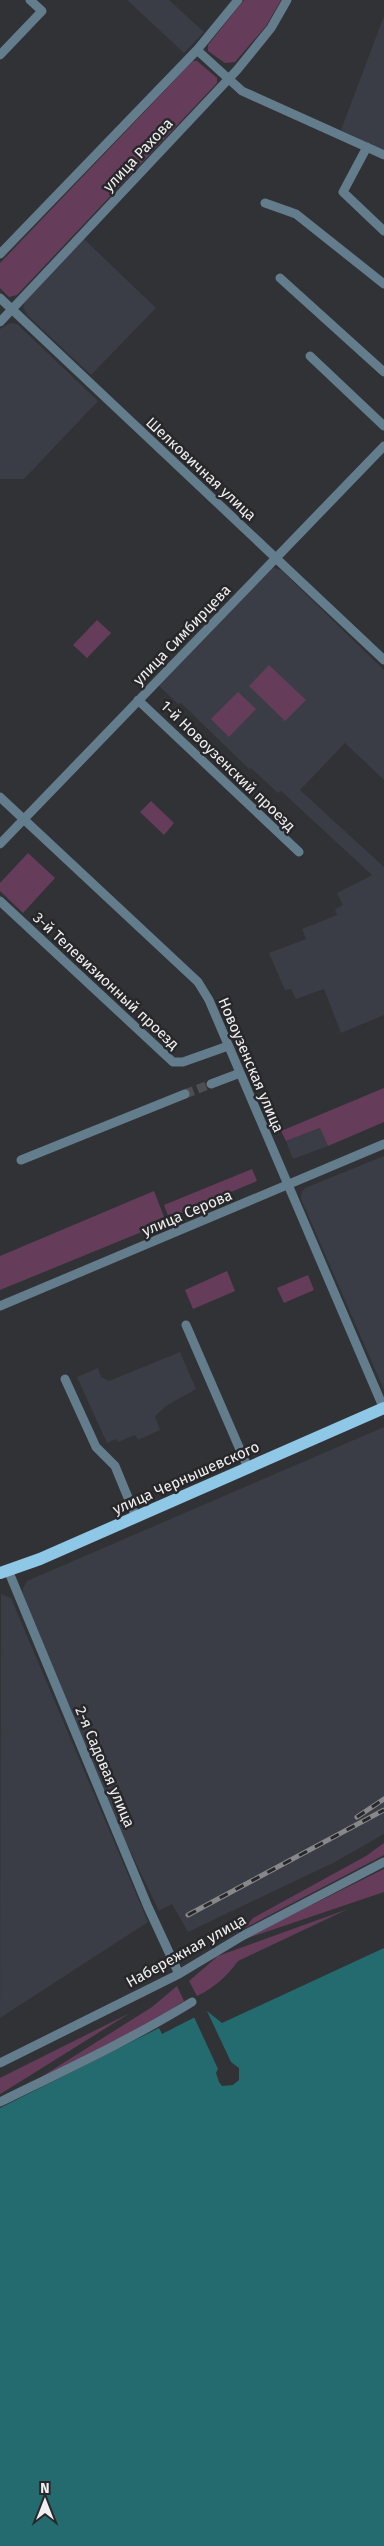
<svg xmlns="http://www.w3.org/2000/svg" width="384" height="2546" font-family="'Fira Sans',sans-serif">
<rect width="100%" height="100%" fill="#313235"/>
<path fill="#3a3d45" d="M127,0H169L204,32L184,53Z
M384,16V151L341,130Z
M84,239L156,308L91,375L28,316L23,307L25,302Z
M10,323L17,324L98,401L24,479H0V329Z
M274,568L281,570L384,670V780L345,743L300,790L384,867V1015L341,1033L324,989L296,999L291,989L285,990L269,953L306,939L302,929L337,915L335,909L343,905L337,893L372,875L281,791L278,793L251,768L249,769L181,703L178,704L159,686L268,571Z
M321,1128L328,1146L293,1159L286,1141Z
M384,1156V1390L301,1199L302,1192L305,1188Z
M180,1352L196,1389L166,1406L155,1416L160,1430L138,1440L135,1435L118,1442L116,1439L107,1443L77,1377L98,1368L101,1377L109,1381Z
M384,1427V1834L335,1862L188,1932L172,1904L159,1911L124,1838L23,1596V1588L27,1581Z
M1,1594L11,1598L148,1922L0,2018Z"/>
<path fill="#653d5a" d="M244,0H281L266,26L235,62L225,63L208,51V45Z
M193,61H197L217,78V83L17,295L9,297L0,288V263Z
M97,620L111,633L87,658L73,645Z
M269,665L306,700L285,721L249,686Z
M238,692L256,709L229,737L211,719Z
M151,801L174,823L164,835L140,812Z
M28,853L55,878L23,913L0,891V883Z
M384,1088V1122L328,1146L320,1128L286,1141L281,1131Z
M252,1169L257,1181L169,1218L164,1205Z
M154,1191L166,1222L0,1290V1256Z
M227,1271L235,1291L193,1309L185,1290Z
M308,1275L314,1290L284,1303L277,1288Z
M384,1843V1855L245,1928L253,1918L366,1856Z
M384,1869V1892L239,1941Z
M348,1909L238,1961C228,1975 213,1989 197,1996L189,1981L218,1956Z
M177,1986L184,2001L157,2019L30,2084L152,2007Z
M130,2013L2,2093L0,2094V2078Z"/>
<path fill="#246b6f" d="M384,1948V2546H0V2108L159,2028L162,2034L207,2011L222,2023Z"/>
<path fill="#313235" d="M207,2011L231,2062L239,2068V2080L233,2085L222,2086L219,2082L216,2073L218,2069L194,2017Z"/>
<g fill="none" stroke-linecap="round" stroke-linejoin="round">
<path stroke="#4e4e51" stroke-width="9" stroke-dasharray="9 4.5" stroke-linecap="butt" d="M185,1094L211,1084"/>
<path stroke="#637d8d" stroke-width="9" d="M197,50L242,91L384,155
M0,55L42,11L30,0
M367,147L343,192L384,231
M265,203L296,214L384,284
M0,254L197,50L238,0
M280,278L384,372
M0,298L384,660
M0,322L237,70L271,28L287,0
M310,356L384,426
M138,700L299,852
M0,797L198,982L209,1000L384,1409
M0,844L384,446
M0,901L173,1062H183L228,1046
M211,1084L240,1073
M21,1160L185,1094
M0,1306L384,1144
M186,1325L248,1468
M65,1379L96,1447L115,1466L136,1517
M8,1570L148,1907L179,1974
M0,2063L179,1974L244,1935L384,1862
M0,2102C65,2070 130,2040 192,2002"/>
<path stroke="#8fc7e7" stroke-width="12" d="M0,1573L40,1559L384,1408"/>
<g stroke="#87888a" stroke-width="5">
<path id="rail" d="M357,1817L384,1799
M188,1915L384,1810"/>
</g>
<use href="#rail" stroke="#28282b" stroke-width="3" stroke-dasharray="9" stroke-linecap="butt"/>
</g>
<g text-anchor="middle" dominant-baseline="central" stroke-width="5" stroke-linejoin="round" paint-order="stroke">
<g font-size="15" fill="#efeff1" stroke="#28282b">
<text transform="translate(138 155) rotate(-47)">улица Рахова</text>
<text transform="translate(201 469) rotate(43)">Шелковичная улица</text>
<text transform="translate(182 635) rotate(-46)">улица Симбирцева</text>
<text transform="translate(228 766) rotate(44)">1-й Новоузенский проезд</text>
<text transform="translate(106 981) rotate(43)">3-й Телевизионный проезд</text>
<text transform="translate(251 1065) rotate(67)">Новоузенская улица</text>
<text transform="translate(187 1213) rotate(-23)">улица Серова</text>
<text transform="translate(186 1478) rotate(-24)">улица Чернышевского</text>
<text transform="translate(105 1767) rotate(67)">2-я Садовая улица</text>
<text transform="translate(186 1951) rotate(-29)">Набережная улица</text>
</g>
</g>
<g transform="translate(45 2501)" stroke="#28282b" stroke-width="4" paint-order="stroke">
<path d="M0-4L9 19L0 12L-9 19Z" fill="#efeff1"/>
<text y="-8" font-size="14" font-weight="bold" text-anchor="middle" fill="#efeff1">N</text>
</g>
</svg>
